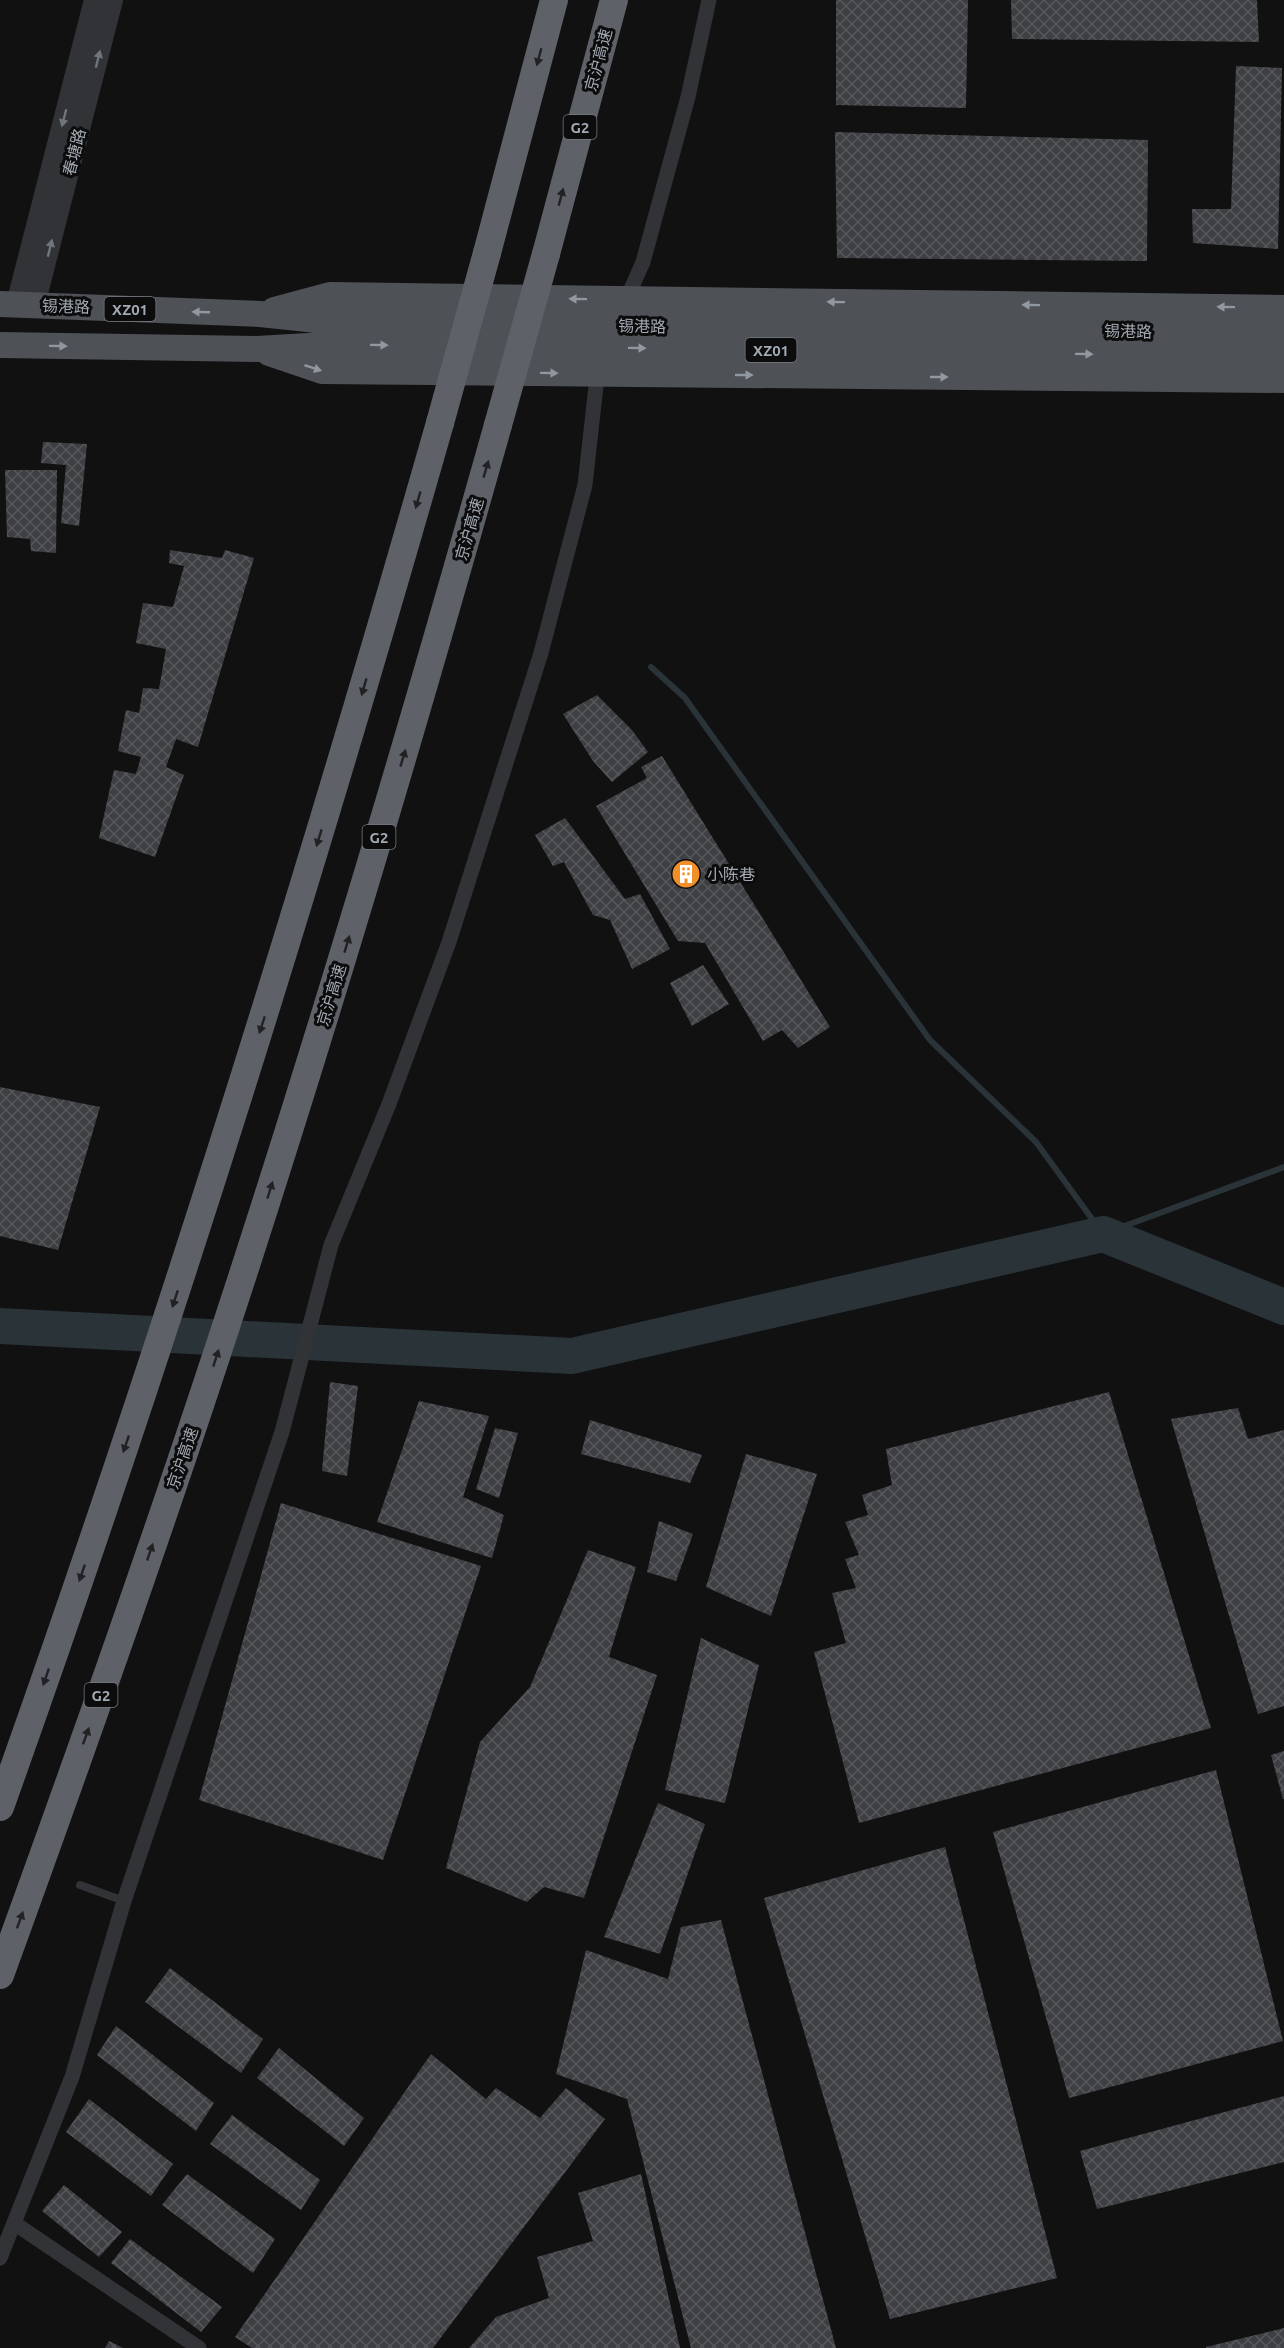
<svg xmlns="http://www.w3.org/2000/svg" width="1284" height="2348" font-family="Ubuntu,'Noto Sans SC',sans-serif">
<defs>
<pattern id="building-cross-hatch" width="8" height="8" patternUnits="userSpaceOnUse" patternTransform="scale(1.5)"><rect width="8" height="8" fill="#3d3f42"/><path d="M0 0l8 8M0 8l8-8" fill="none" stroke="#56585b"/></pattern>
</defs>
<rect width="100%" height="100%" fill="#111112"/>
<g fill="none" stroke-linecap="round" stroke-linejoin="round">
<path stroke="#293338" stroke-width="6" d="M651,667L685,698L930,1040L1036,1142L1103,1234L1284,1167"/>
<path stroke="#293338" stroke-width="36" d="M0,1326L572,1356L1103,1234L1284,1307"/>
</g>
<path fill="url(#building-cross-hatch)" d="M836,0H968L966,108L836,105Z
M1011,0H1257L1259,42L1012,39Z
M1236,66L1282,68L1278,249L1193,243L1192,209H1231Z
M835,132L1148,140L1147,261L837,258Z
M43,442L87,444L79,526L61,523L66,465L41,463Z
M5,470H57L56,553L31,551L30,539L7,537Z
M170,550L222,558L225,550L254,558L198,747L176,739L166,767L184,775L155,857L99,838L114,770L136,774L141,757L118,751L126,710L139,713L143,688L159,689L166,649L136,643L143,603L173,607L184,566L169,563Z
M597,695L632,730L648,752L612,782L593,761L563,714Z
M662,756L830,1027L798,1048L782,1030L763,1041L705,943L678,941L596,806L647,778L641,767Z
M565,818L625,899L640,894L670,949L632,969L610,920L593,915L564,862L553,866L535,835Z
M703,965L729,1004L692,1026L670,983Z
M0,1087L100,1107L58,1250L0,1236Z
M330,1382L358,1386L347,1476L322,1471Z
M1109,1392L1211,1728L859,1823L814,1652L846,1643L832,1593L856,1588L845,1559L859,1555L845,1522L868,1515L862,1495L892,1485L886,1449Z
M419,1401L489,1416L463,1497L504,1515L492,1558L377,1522Z
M1238,1408L1248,1439L1284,1430V1706L1258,1714L1171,1419Z
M590,1420L702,1455L690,1483L581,1454Z
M495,1428L518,1433L499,1498L476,1489Z
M746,1454L817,1474L771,1616L706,1587Z
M281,1503L481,1566L383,1860L199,1800Z
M659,1521L693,1534L676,1581L647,1572Z
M588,1550L636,1567L609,1657L657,1675L584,1898L544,1887L527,1902L446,1868L480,1742L530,1687Z
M701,1638L759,1665L725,1803L665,1790Z
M1284,1751V1799H1283L1271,1755Z
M1216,1770L1283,2041L1069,2098L993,1832Z
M658,1803L705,1824L660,1954L604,1937Z
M945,1847L1057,2278L890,2319L764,1898Z
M721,1920L836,2348H691L627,2099L556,2074L586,1950L668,1979L681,1927Z
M170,1968L263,2039L241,2073L145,2002Z
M116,2026L214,2103L196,2131L97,2055Z
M279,2048L364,2118L344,2146L257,2078Z
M431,2054L486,2099L496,2088L540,2118L566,2088L605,2119L433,2348H252L235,2337Z
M1284,2096V2162L1097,2209L1080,2151Z
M89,2099L173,2164L151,2196L66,2132Z
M232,2115L320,2180L301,2210L210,2144Z
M187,2174L275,2239L253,2273L162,2205Z
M641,2174L680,2348H469L496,2317L549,2298L537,2257L593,2241L578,2193Z
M64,2185L122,2232L99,2257L42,2211Z
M130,2239L222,2307L201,2332L111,2263Z
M1284,2328V2348H1206V2347Z
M109,2341L123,2348H105Z"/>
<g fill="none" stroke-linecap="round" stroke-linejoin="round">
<path stroke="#323337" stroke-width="8" d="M80,1885L124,1901"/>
<path stroke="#323337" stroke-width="15" d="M624,305L643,262L688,97L709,0
M14,2223L199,2348
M0,2258L72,2077L124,1901L282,1432L331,1245L389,1104L449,942L541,653L585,485L598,368"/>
<path stroke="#323337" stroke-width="20" d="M16,304L94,0
M35,305L113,0"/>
<path stroke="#4e5156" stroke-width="26" d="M0,304L260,314L327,321L1284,333
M274,310L330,295L1284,308
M0,345L257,349L325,345L1284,356
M269,353L322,371L1284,380"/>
<path stroke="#5e6268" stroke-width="28" d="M487,253L554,0
M546,254L614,0
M0,1807C163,1351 307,889 440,423
M0,1975C68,1788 135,1600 198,1411C307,1085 405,756 498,425"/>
<path stroke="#5e6268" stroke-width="28" d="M440,423L487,253
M498,425L546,254"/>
</g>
<defs><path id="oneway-solid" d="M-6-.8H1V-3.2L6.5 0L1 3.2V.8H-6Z" transform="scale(1.5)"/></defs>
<g fill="#202224">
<use href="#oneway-solid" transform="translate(539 57) rotate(105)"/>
<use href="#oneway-solid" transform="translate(561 197) rotate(-75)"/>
<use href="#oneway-solid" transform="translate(486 469) rotate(-74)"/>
<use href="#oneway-solid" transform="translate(418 500) rotate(106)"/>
<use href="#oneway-solid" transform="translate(364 687) rotate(106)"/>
<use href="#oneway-solid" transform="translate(403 758) rotate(-73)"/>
<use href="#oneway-solid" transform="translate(319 838) rotate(107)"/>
<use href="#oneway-solid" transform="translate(347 944) rotate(-73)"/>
<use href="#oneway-solid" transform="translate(262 1025) rotate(108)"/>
<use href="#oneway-solid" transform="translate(270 1190) rotate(-73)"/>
<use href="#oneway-solid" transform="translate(175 1299) rotate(108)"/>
<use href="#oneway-solid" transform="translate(216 1358) rotate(-72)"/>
<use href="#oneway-solid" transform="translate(126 1444) rotate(109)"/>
<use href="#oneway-solid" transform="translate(150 1552) rotate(-71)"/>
<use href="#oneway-solid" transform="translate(82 1573) rotate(109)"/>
<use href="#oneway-solid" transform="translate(46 1677) rotate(109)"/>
<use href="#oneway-solid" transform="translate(86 1736) rotate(-70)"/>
<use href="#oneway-solid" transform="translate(20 1920) rotate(-70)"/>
</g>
<g fill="#70747b">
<use href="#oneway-solid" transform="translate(98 59) rotate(-76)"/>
<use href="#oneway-solid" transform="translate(64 118) rotate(105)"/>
<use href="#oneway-solid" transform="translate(50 248) rotate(-76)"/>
</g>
<g fill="#9198a0">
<use href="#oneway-solid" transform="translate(578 299) rotate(-179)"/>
<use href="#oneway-solid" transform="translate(836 302) rotate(-179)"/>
<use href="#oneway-solid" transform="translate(1031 305) rotate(-179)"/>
<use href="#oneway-solid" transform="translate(1226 307) rotate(-179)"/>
<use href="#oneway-solid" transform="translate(201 312) rotate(-178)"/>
<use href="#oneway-solid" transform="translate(379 345) rotate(1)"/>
<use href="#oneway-solid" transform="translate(58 346) rotate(1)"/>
<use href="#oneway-solid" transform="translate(637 348) rotate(1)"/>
<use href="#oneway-solid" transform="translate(1084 354) rotate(1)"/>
<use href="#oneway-solid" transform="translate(313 368) rotate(18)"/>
<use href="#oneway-solid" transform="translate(549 373) rotate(1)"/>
<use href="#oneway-solid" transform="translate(744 375)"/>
<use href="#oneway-solid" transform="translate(939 377)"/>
</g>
<defs>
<g id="building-disc" transform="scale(1.5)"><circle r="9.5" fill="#f38f28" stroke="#0c0c0d"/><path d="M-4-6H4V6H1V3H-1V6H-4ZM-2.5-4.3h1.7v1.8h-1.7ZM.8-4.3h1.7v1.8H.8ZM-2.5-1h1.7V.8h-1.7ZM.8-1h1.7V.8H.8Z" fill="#fff"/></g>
</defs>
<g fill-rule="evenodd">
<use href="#building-disc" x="686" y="874"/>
</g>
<g text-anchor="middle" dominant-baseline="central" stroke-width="6" stroke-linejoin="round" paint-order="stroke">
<g fill="#0c0c0d" stroke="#757b81" stroke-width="1.5">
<rect x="563.5" y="115" width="33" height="24" rx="4.5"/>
<rect x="104.5" y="297" width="51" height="24" rx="4.5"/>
<rect x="745.5" y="338" width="51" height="24" rx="4.5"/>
<rect x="362.5" y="825" width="33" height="24" rx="4.5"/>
<rect x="84.5" y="1683" width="33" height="24" rx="4.5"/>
</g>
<g font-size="15" font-weight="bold" fill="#a2aab3">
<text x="580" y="127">G2</text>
<text x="130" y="309">XZ01</text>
<text x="771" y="350">XZ01</text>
<text x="379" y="837">G2</text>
<text x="101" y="1695">G2</text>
</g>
<g font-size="16" fill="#a2aab3" stroke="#0c0c0d">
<text transform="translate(598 60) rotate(-75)">京沪高速</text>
<text transform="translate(74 152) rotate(-76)">春塘路</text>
<text transform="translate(66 306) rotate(2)">锡港路</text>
<text transform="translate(642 326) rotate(1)">锡港路</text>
<text transform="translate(1128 331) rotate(1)">锡港路</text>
<text transform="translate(469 529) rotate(-74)">京沪高速</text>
<text transform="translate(331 995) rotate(-73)">京沪高速</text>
<text transform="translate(182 1458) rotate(-71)">京沪高速</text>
</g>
<g font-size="16" fill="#a2aab3" stroke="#0c0c0d" text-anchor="start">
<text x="707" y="874">小陈巷</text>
</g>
</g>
</svg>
